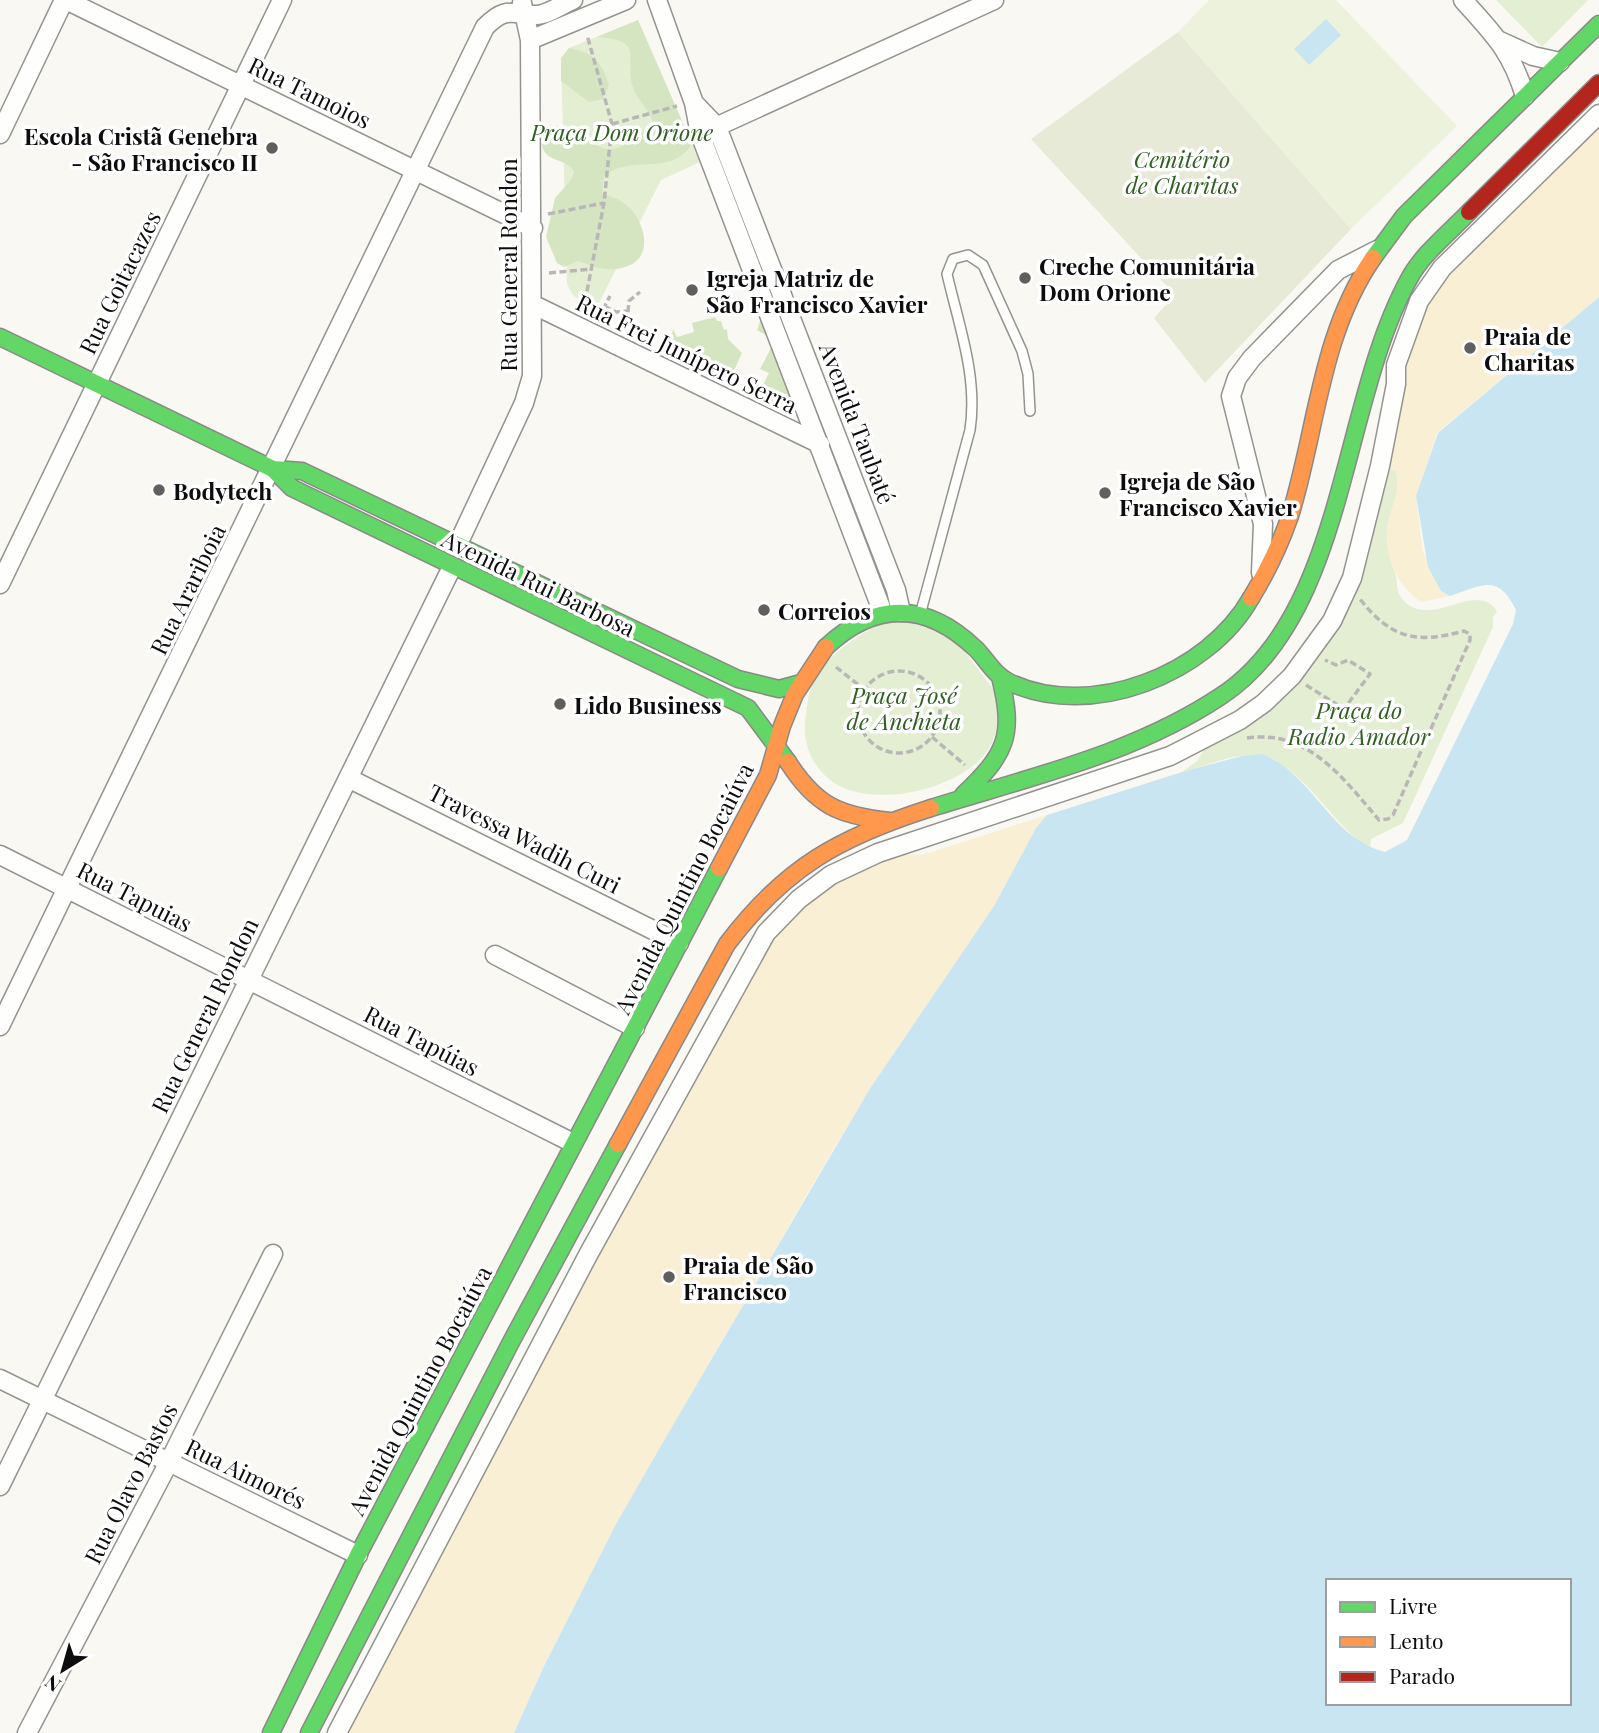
<svg xmlns="http://www.w3.org/2000/svg" width="1599" height="1733" font-family="'Playfair Display',serif">
<rect width="100%" height="100%" fill="#faf8f2"/>
<path fill="#e4eed3" d="M1496,0H1588L1542,47Z
M638,20L700,162L661,180L594,313L572,294L567,284L561,58L569,48Z
M1380,466L1396,471C1402,492 1390,509 1387,529C1385,544 1393,562 1396,577C1398,587 1396,593 1404,601C1433,630 1475,579 1497,611L1493,617V627L1403,823L1371,839L1370,849C1327,823 1299,750 1241,756C1222,758 1201,768 1182,772L1197,761L1214,734L1240,720L1332,621Z
M893,618L952,635L1000,698C998,717 998,738 985,754C956,791 867,811 829,779C812,765 803,744 805,722C807,711 807,696 812,685C825,654 864,631 893,618Z"/>
<path fill="#d5e5c2" d="M638,20L692,144C670,178 633,153 604,176L602,193C609,196 617,198 622,202C644,215 657,258 625,267C608,273 593,266 578,261L564,267L557,263L546,237L555,198L571,180L574,172C568,157 545,164 542,145C541,140 544,133 547,130C565,115 587,143 603,148C613,151 620,148 628,142L630,132L634,129L646,132L653,123C650,110 639,102 634,90C621,60 650,41 597,37Z
M569,48C593,52 602,62 609,85L603,99L589,102L561,81V58Z
M774,309C779,316 781,322 784,329C795,353 827,396 784,409L758,395L769,373L760,369L775,340L757,330L762,316Z
M715,317L717,321H721L724,330L727,329L728,339L742,353L730,379L669,349L673,329L677,337L694,332L692,323Z"/>
<path fill="#f8efd5" d="M1599,114V297L1437,433L1416,497L1423,552L1441,590L1450,596L1421,602C1398,586 1385,560 1387,531C1388,510 1402,493 1396,471L1380,466L1419,301Z
M1047,815L1036,828L994,906L869,1090L816,1179L616,1524L544,1666L514,1733H337L734,989L799,899L878,853L922,855Z"/>
<path fill="#e6ead6" d="M1178,32L1351,229L1205,383L1154,318L1175,295L1031,139Z"/>
<path fill="#edf2dd" d="M1209,0H1336L1457,126L1351,229L1178,32Z"/>
<path fill="#cae5f2" fill-rule="evenodd" d="M1326,19L1341,35L1309,65L1294,49Z
M1599,297V1733H514L544,1666L616,1524L662,1444L869,1090L994,906L1036,828L1047,815L1182,772L1242,756L1262,754C1313,774 1331,839 1385,852L1407,840L1513,624L1516,610C1498,573 1483,585 1450,596L1441,591L1428,567L1416,496L1438,433ZM1328,1581H1569V1703H1328Z"/>
<g fill="none" stroke-linecap="round" stroke-linejoin="round">
<g stroke="#949390" stroke-width="12">
<path id="lane" d="M920,615L970,430C978,377 959,326 947,274L953,259L968,255L983,265L1022,351L1028,374L1030,411"/>
</g>
<g stroke="#949390" stroke-width="21">
<path id="street" d="M66,0L533,228
M657,0L694,103L700,134L883,613
M1463,0C1494,35 1511,50 1525,96
M530,40L626,0
M1500,41L1533,56L1560,62
M694,103L717,127L896,590L901,612
M707,131L994,0
M0,134L64,0
M534,305L820,444
M458,544L524,403L532,376L530,40L522,3
M1261,573L1263,524L1231,396L1237,378L1252,358L1338,270L1377,250
M0,584L282,0
M348,778L679,943
M0,855L573,1143
M495,955L635,1028
M0,1026L485,27C506,6 511,14 536,15C547,15 563,4 573,0
M0,1379L358,1555
M0,1486L452,567
M27,1733L169,1462L273,1254
M337,1733L588,1255L766,933L799,899L831,875L878,853L1170,756L1240,720L1264,703L1292,676L1332,621L1352,578L1380,466L1396,384V365L1419,301L1442,268L1599,114"/>
</g>
<g stroke="#8a8987" stroke-width="19">
<path id="fast" d="M1373,258L1404,216L1599,24
M0,337L273,469L302,471L738,679L779,689L801,683
M273,469L292,488L748,708L788,762
M826,647C875,601 926,601 976,649C987,660 994,675 1009,682C1091,721 1208,674 1251,598
M963,795C1006,754 1015,736 1000,677
M931,808C1030,777 1134,754 1221,696C1346,614 1340,404 1409,279C1422,254 1450,232 1469,212
M271,1733L358,1555L719,868
M309,1733L511,1342L618,1144"/>
</g>
<g stroke="#8a8987" stroke-width="19">
<path id="slow" d="M1251,598C1267,572 1280,545 1290,516C1317,429 1320,335 1373,258
M788,762C816,806 840,816 890,821
M719,868L768,775L782,726L795,694L826,647
M618,1144L727,944C785,867 840,837 931,808"/>
</g>
<g stroke="#8a8987" stroke-width="19">
<path id="jam" d="M1469,212L1599,83"/>
</g>
<path stroke="#b8b7b6" stroke-width="3.5" stroke-dasharray="7 3.5" stroke-linecap="butt" d="M612,124L677,106
M548,214L604,203
M549,273L592,269
M604,306L616,312L627,311
M583,312L604,203L612,124L587,35
M598,319L610,296
M626,333L629,301L640,292
M836,667L865,690
M858 712a41 41 0 1 1 82 0a41 41 0 1 1-82 0Z
M1306,685L1344,709L1370,674L1348,660L1336,665L1325,660
M932,737L965,765
M1247,738C1308,729 1343,778 1379,820L1388,819L1393,815L1470,640V634L1464,631C1417,644 1391,639 1360,599"/>
<use href="#lane" stroke="#fefefd" stroke-width="9"/>
<use href="#street" stroke="#fefefd" stroke-width="18"/>
<use href="#fast" stroke="#63d668" stroke-width="16"/>
<use href="#slow" stroke="#ff974d" stroke-width="16"/>
<use href="#jam" stroke="#b3261e" stroke-width="16"/>
</g>
<g fill="#605f5d" stroke="#fff" stroke-width="2.5">
<circle cx="272" cy="148" r="7"/>
<circle cx="1025" cy="278" r="7"/>
<circle cx="692" cy="290" r="7"/>
<circle cx="1470" cy="348" r="7"/>
<circle cx="159" cy="490" r="7"/>
<circle cx="1105" cy="493" r="7"/>
<circle cx="764" cy="610" r="7"/>
<circle cx="560" cy="704" r="7"/>
<circle cx="669" cy="1277" r="7"/>
</g>
<g text-anchor="middle" dominant-baseline="central" stroke-width="7" stroke-linejoin="round" paint-order="stroke">
<g font-size="23" fill="#0d0d0d" stroke="#fff">
<text transform="translate(310 92) rotate(26)">Rua Tamoios</text>
<text transform="translate(507 265) rotate(-90)">Rua General Rondon</text>
<text transform="translate(119 282) rotate(-64)">Rua Goitacazes</text>
<text transform="translate(687 353) rotate(26)">Rua Frei Junípero Serra</text>
<text transform="translate(858 423) rotate(69)">Avenida Taubaté</text>
<text transform="translate(539 583) rotate(26)">Avenida Rui Barbosa</text>
<text transform="translate(187 589) rotate(-64)">Rua Arariboia</text>
<text transform="translate(525 838) rotate(27)">Travessa Wadih Curi</text>
<text transform="translate(683 888) rotate(-63)">Avenida Quintino Bocaiúva</text>
<text transform="translate(135 896) rotate(27)">Rua Tapuias</text>
<text transform="translate(204 1015) rotate(-64)">Rua General Rondon</text>
<text transform="translate(422 1040) rotate(27)">Rua Tapúias</text>
<text transform="translate(419 1390) rotate(-62)">Avenida Quintino Bocaiúva</text>
<text transform="translate(246 1473) rotate(26)">Rua Aimorés</text>
<text transform="translate(130 1483) rotate(-63)">Rua Olavo Bastos</text>
</g>
<g font-size="23" font-style="italic" fill="#306021" stroke="#fff">
<text x="622" y="131">Praça Dom Orione</text>
<text x="1182" y="158">Cemitério<tspan x="1182" dy="26">de Charitas</tspan></text>
<text x="904" y="694">Praça José<tspan x="904" dy="26">de Anchieta</tspan></text>
<text x="1359" y="709">Praça do<tspan x="1359" dy="26">Radio Amador</tspan></text>
</g>
<g font-size="23" font-weight="bold" fill="#0d0d0d" stroke="#fff" text-anchor="start">
<text x="258" y="135" text-anchor="end">Escola Cristã Genebra<tspan x="258" dy="26">- São Francisco II</tspan></text>
<text x="1039" y="265">Creche Comunitária<tspan x="1039" dy="26">Dom Orione</tspan></text>
<text x="706" y="277">Igreja Matriz de<tspan x="706" dy="26">São Francisco Xavier</tspan></text>
<text x="1484" y="335">Praia de<tspan x="1484" dy="26">Charitas</tspan></text>
<text x="1119" y="480">Igreja de São<tspan x="1119" dy="26">Francisco Xavier</tspan></text>
<text x="173" y="490">Bodytech</text>
<text x="778" y="610">Correios</text>
<text x="574" y="704">Lido Business</text>
<text x="683" y="1264">Praia de São<tspan x="683" dy="26">Francisco</tspan></text>
</g>
</g>
<rect x="1326" y="1579" width="245" height="126" fill="#ffffff" stroke="#9e9e9e" stroke-width="2"/>
<rect x="1340" y="1602" width="35" height="10" fill="#63d668" stroke="#9e9e9e" stroke-width="2"/>
<text x="1389" y="1614" font-size="21" fill="#0d0d0d">Livre</text>
<rect x="1340" y="1637" width="35" height="10" fill="#ff974d" stroke="#9e9e9e" stroke-width="2"/>
<text x="1389" y="1649" font-size="21" fill="#0d0d0d">Lento</text>
<rect x="1340" y="1672" width="35" height="10" fill="#b3261e" stroke="#9e9e9e" stroke-width="2"/>
<text x="1389" y="1684" font-size="21" fill="#0d0d0d">Parado</text>
<g transform="translate(63 1670) rotate(217)" stroke="#ffffff" stroke-width="5" paint-order="stroke">
<path d="M0-5L12 26L0 18L-12 26Z" fill="#0d0d0d"/>
<text y="-10" font-size="19" font-weight="bold" text-anchor="middle" fill="#0d0d0d">N</text>
</g>
</svg>
